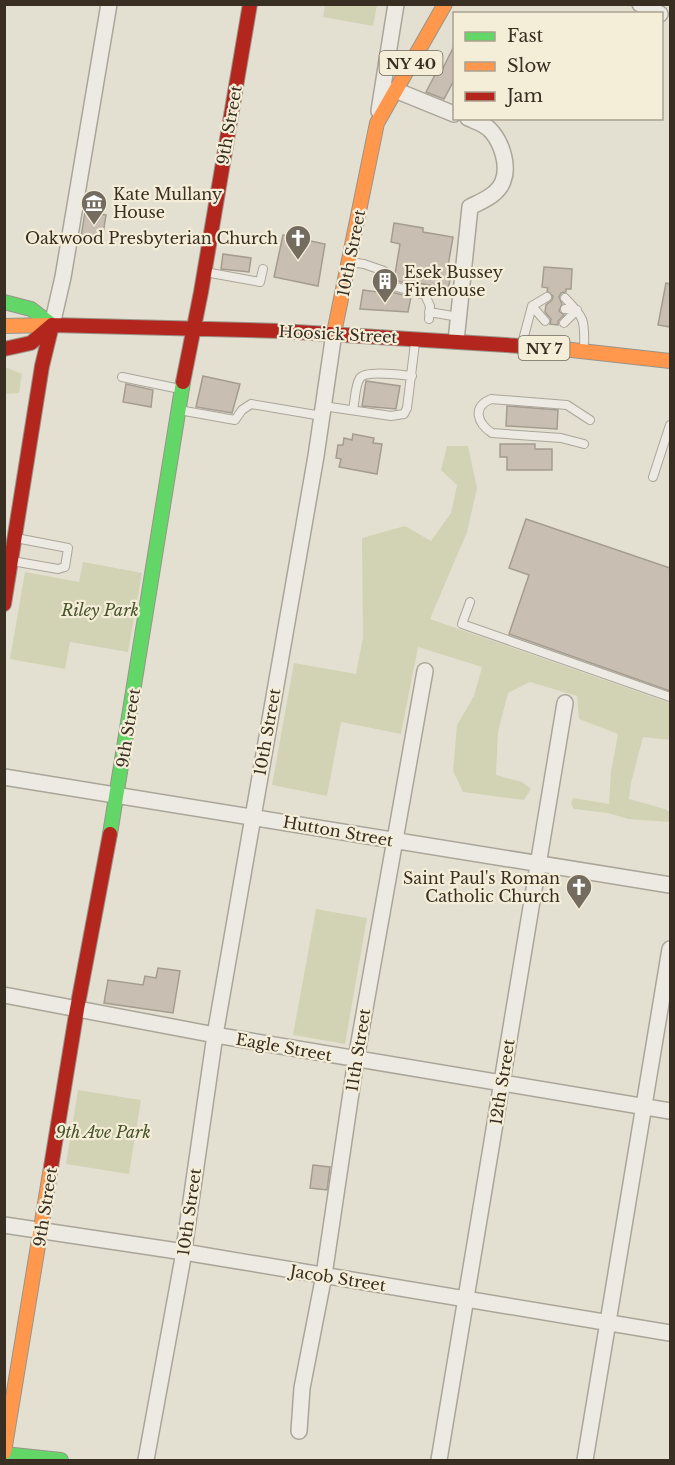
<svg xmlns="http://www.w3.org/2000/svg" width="675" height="1465" font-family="'Libre Baskerville',serif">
<rect width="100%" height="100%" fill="#e4e0d1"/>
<path fill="#d1d3b4" d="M325,5H377L373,26L323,17Z
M5,367L22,374L19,393L5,394Z
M447,446H468L477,488L467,532L430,619L670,703V740L643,737L631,783L629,799L665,809L670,812V822L628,819L608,813L574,809L571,804L573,798L609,804L611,772L618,734L579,719L577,696L530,682L508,693L498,732L496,775L522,782L531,789L524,800L463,792L453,771L457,725L474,696L482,667L418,647L401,734L341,722L327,796L272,785L294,663L356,674L363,637L362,538L405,526L431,541L451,513L457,485L441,470Z
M83,562L142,573L128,652L70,642L65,669L10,659L25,572L79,582Z
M316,909L367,918L345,1044L293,1035Z
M78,1090L141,1100L129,1174L66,1164Z"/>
<path fill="#c8bfb2" stroke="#a49c90" stroke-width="1.5" d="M454,46V80L444,99L426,92L437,71L441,72Z
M85,212L106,215L102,240L81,237Z
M394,223L423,228V232L453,237L448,266H453L448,289L413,282V285L394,280L400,244L391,242Z
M283,235L325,244L318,286L274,277Z
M223,254L251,258L249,272L221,269Z
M544,267L572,269L571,289H566V292L561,293L559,297L562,304L559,311L564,315L558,321V325L550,324L551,319L545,312L546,305L552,300L553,296L547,291L548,288L542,287Z
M666,283L670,284V327L658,325Z
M363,290L391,294V292L411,297L408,312L360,309Z
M203,376L240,384L232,413L196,407Z
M366,381L400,386L396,409L362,406Z
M126,384L153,390L151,407L123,402Z
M507,406L558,410L557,429L506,426Z
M353,434L374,438L373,443L382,444L377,474L339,467L341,459L336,458L338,445H343L344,438L352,440Z
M500,444H535V449H552V470H507V457H500Z
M526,519L670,568V691L509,634L529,575L509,568Z
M158,968L180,971L173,1013L104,1003L108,980L143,985L145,976L156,978Z
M313,1165L330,1167L327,1190L310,1188Z"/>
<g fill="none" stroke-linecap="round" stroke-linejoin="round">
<g stroke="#aaa599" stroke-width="10">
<path id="lane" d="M350,262L364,264L384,271L386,284L425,295L430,306L429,319
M205,272L260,282L263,269
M565,298C584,317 585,320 584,346
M532,306L545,321
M565,309L577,310
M429,312L459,317
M564,323L577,310
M523,340L532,306L547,297
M122,377L180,389
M323,406L391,416L404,414L407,408L415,343
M179,410L235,420L242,410L251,404L322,416
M353,410C355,401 355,385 360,378C366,370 401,375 412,376
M584,444L561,438L492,433C477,423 472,407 491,399L567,405L590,420
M653,477L670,425
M12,561L58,569L65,567L68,548L16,538
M470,602L462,624L670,697"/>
</g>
<g stroke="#aaa599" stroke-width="18">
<path id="street" d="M640,4L660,14
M395,90L454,114
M379,111L396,4
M52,325L63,277L109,4
M456,341L470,207C482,201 498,195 503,181C509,166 502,144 492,132C486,124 477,122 468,118
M4,777L670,885
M4,995L215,1035L670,1111
M4,1225L184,1252L670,1333
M299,1431L302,1388L324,1275L356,1059L425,671
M146,1460L182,1263L215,1035L316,456L334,333
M439,1460L565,703
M585,1460L670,949"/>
</g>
<g stroke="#99948a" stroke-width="16">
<path id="fast" d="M4,302L31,309L52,325
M110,834L183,382
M4,1454L61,1460"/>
</g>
<g stroke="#99948a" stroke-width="16">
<path id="slow" d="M4,326L52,325
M334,333L377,123L445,4
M554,348L670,361
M4,1452L51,1167"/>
</g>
<g stroke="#99948a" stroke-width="16">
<path id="jam" d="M52,325L280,331L554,348
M4,349L31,343L52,325
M183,382L201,292L250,4
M4,604L42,366L52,325
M51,1167L77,1009L110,834"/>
</g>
<use href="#lane" stroke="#eceae2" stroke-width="8"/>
<use href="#street" stroke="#eceae2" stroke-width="15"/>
<use href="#fast" stroke="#63d668" stroke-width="14"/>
<use href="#slow" stroke="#ff974d" stroke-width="14"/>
<use href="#jam" stroke="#b3261e" stroke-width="14"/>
</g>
<defs>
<g id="museum-pin" transform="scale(1.35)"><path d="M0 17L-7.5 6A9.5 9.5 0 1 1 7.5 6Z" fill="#746c5f" stroke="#f4edd8"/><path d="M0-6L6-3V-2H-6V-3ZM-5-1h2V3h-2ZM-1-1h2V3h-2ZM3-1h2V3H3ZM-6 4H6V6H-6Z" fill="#fff"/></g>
<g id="church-pin" transform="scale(1.35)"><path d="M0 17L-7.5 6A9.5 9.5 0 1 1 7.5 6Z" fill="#746c5f" stroke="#f4edd8"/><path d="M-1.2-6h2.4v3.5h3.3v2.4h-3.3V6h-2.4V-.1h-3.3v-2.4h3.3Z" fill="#fff"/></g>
<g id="building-pin" transform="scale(1.35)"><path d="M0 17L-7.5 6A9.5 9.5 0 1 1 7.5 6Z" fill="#746c5f" stroke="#f4edd8"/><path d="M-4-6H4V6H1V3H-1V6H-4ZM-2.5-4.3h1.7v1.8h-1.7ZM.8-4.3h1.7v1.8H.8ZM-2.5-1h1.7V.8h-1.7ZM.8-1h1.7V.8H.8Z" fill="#fff"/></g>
</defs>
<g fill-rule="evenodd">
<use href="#museum-pin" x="94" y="203"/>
<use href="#church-pin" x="298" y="238"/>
<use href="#building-pin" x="385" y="281"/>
<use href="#church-pin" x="579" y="887"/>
</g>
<g text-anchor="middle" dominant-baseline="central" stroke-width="4.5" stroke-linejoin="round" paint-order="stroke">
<g fill="#f4edd8" stroke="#706758" stroke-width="1.5">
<rect x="379.5" y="51" width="63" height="24" rx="4.5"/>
<rect x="518.5" y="336" width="51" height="24" rx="4.5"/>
</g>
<g font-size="15" font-weight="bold" fill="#382e21">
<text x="411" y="63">NY 40</text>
<text x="544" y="348">NY 7</text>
</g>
<g font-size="16" fill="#382e21" stroke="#f4edd8">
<text transform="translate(229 125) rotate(-80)">9th Street</text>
<text transform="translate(351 253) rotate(-79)">10th Street</text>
<text transform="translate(338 334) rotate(3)">Hoosick Street</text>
<text transform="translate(128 728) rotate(-81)">9th Street</text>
<text transform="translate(267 732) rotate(-80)">10th Street</text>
<text transform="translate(338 831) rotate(10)">Hutton Street</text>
<text transform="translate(284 1047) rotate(10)">Eagle Street</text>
<text transform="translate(358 1050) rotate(-81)">11th Street</text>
<text transform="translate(502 1082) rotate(-81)">12th Street</text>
<text transform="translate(45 1207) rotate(-81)">9th Street</text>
<text transform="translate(189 1212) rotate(-82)">10th Street</text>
<text transform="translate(338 1278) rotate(9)">Jacob Street</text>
</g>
<g font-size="16" fill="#382e21" stroke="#f4edd8" text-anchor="start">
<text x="113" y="194">Kate Mullany<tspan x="113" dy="18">House</tspan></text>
<text x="278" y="238" text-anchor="end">Oakwood Presbyterian Church</text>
<text x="404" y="272">Esek Bussey<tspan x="404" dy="18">Firehouse</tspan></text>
<text x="560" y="878" text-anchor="end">Saint Paul's Roman<tspan x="560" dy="18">Catholic Church</tspan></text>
</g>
<g font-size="16" font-style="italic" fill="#465329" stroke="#f4edd8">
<text x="100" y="610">Riley Park</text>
<text x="103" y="1132">9th Ave Park</text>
</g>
</g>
<rect width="675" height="1465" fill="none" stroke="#382e21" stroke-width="12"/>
<rect x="453" y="12" width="210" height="108" fill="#f4edd8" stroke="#a9a18f" stroke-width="1.5"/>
<rect x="465" y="32" width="30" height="9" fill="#63d668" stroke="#a9a18f" stroke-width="1.5"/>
<text x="507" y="42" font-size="18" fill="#382e21">Fast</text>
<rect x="465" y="62" width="30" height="9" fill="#ff974d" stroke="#a9a18f" stroke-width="1.5"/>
<text x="507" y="72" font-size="18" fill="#382e21">Slow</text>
<rect x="465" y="92" width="30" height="9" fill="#b3261e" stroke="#a9a18f" stroke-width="1.5"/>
<text x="507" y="102" font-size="18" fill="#382e21">Jam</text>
</svg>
